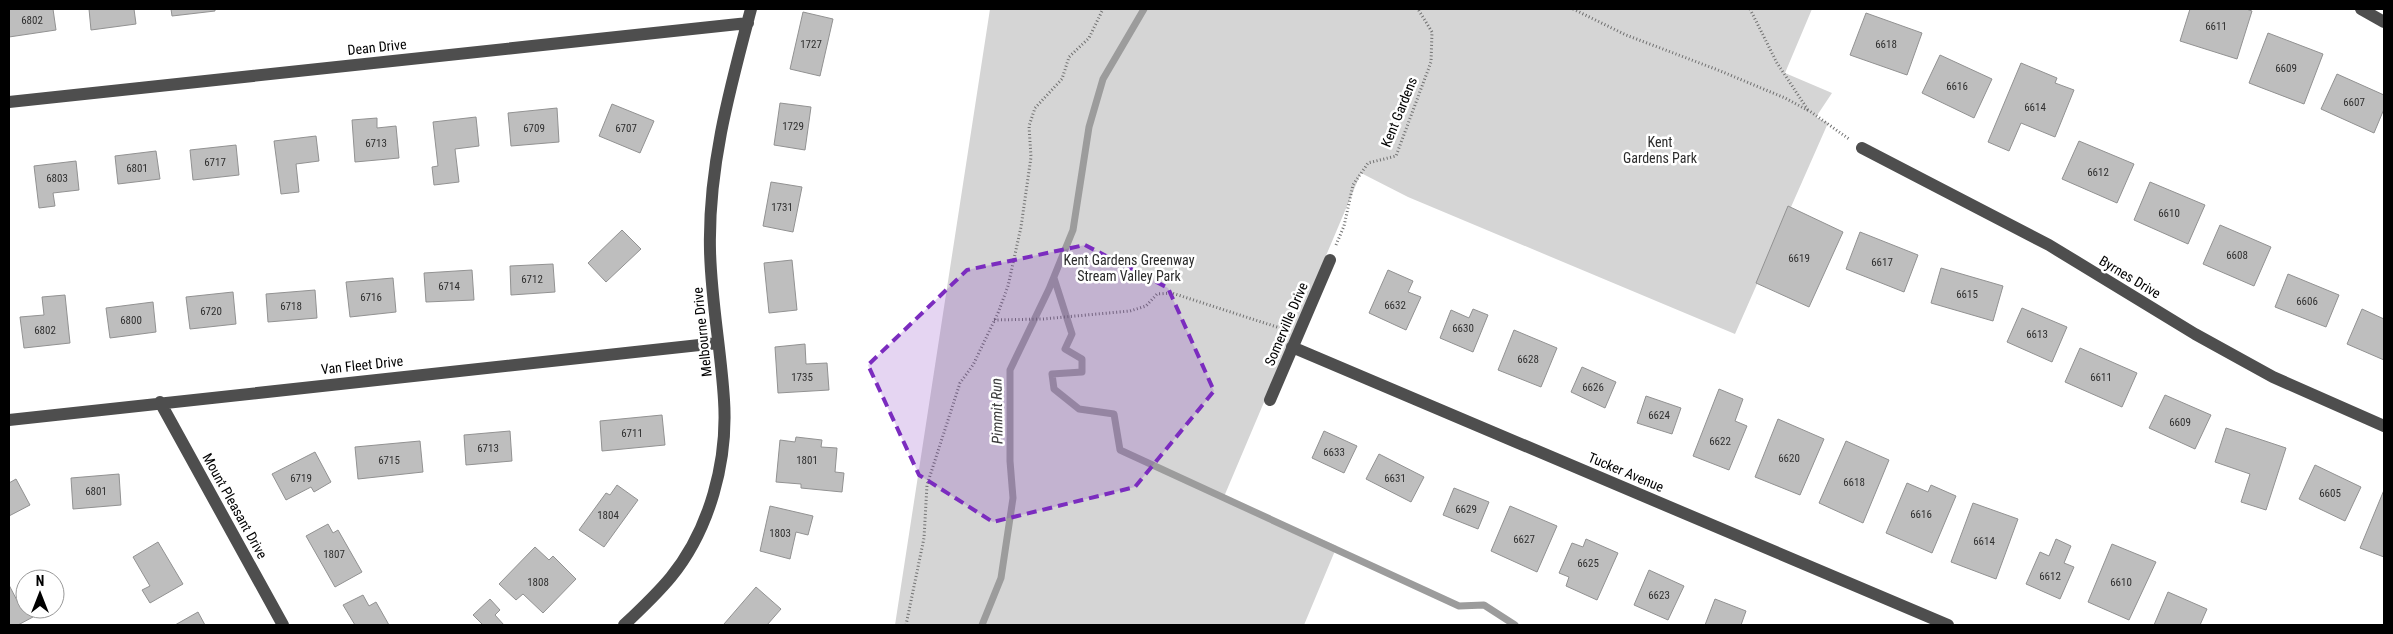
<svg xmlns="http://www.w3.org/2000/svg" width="2393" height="634" font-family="'Roboto Condensed',sans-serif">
<rect width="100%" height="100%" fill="#fff"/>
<path fill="#d5d5d5" d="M990,9H1812L1785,73L1832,93L1816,117L1828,123L1735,334L1408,197L1361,173L1223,499L1273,518L1337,546L1304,625H895Z"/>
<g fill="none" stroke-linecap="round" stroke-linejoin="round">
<path stroke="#9c9c9c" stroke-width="7" d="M1054,278L1072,334L1065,349L1082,359V372L1052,374L1054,389L1079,409L1114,414L1120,450L1459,606L1484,605L1515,625
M982,625L1001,578L1013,498L1010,461V370L1049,289L1073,230L1089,127L1103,79L1144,9"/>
</g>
<path fill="#bebebe" stroke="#929292" d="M9,9H53L56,30L9,37Z
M89,9H134L136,24L91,30Z
M171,9H215V11L172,16Z
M2190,9H2246L2252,11L2237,59L2180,41Z
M803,12L833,19L820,76L790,69Z
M1866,13L1922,33L1907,75L1850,55Z
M2268,33L2323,54L2304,104L2249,83Z
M1940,55L1992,79L1974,118L1922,93Z
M2021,63L2057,78L2055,83L2074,90L2055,137L2021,123L2009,151L1988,142Z
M2337,74L2384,95V109L2374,133L2321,109Z
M780,103L811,107L805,150L774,145Z
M612,104L654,121L640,153L599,136Z
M557,108L559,142L511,146L508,113Z
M476,117L479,146L455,149L459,182L434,185L432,167L438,166L433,122Z
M377,118V128L396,126L399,158L355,162L352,120Z
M316,136L319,161L296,164L299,192L281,194L274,141Z
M2079,141L2134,164L2117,203L2062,179Z
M236,145L239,175L193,180L190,150Z
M156,151L160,179L118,184L115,156Z
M76,161L79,190L53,193L55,206L39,208L34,166Z
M771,182L802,187L793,232L763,226Z
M2150,182L2205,205L2188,244L2134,220Z
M1788,206L1843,232L1809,307L1756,283Z
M2220,225L2271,247L2254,286L2203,264Z
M622,230L641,249L606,282L588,263Z
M1860,232L1918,255L1904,292L1846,269Z
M792,260L797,310L769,313L764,263Z
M553,264L555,292L511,295L510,266Z
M1941,268L2003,286L1993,321L1931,303Z
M472,270L474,300L426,302L424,273Z
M1388,270L1413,281L1408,292L1421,297L1406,330L1369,313Z
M2288,274L2339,295L2326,327L2275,307Z
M393,278L396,312L350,317L346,282Z
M315,290L317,318L268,322L266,294Z
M233,292L236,324L190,329L186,297Z
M65,295L70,343L24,348L20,317L44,315L42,297Z
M153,302L156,332L110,338L106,308Z
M2022,308L2067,327L2052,362L2007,342Z
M1473,309L1488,315L1473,352L1440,338L1451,310L1469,318Z
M2362,309L2384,319V360L2347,344Z
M1514,330L1557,348L1541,387L1498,370Z
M805,344L806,364L827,363L829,390L778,393L775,347Z
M2080,348L2137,373L2122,407L2065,382Z
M1582,367L1616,382L1605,408L1571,392Z
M1719,389L1743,399L1735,421L1747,426L1729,470L1693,456Z
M2165,395L2211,415L2195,449L2149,428Z
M1646,396L1681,408L1672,434L1637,423Z
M662,415L665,445L602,451L600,421Z
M1778,419L1824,439L1800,495L1755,477Z
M2226,428L2286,448L2266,510L2241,502L2250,474L2215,462Z
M510,431L512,461L466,465L464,435Z
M1324,431L1357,446L1344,473L1312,458Z
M796,437L822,440L821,447L837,448L835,472L844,473L842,492L801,488V484L776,482L780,440L795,442Z
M420,441L423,472L358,479L355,447Z
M1846,441L1889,460L1863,523L1819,503Z
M315,452L331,482L314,492L311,487L286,500L272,474Z
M1379,454L1424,477L1411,502L1366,479Z
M2315,465L2361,487L2345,521L2299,499Z
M119,474L121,505L73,509L71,478Z
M16,479L30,505L9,516V483Z
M1907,483L1928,492L1931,485L1956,496L1932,553L1886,533Z
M617,485L638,500L604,547L579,530L606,493L610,495Z
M1454,488L1489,502L1478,529L1443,515Z
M2384,490V557L2360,548Z
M1973,503L2018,519L1996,579L1951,562Z
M770,506L813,516L808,535L796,532L790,559L760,551Z
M1510,506L1557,526L1537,572L1491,551Z
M328,524L333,533L338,530L362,572L335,587L306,536Z
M1586,539L1618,553L1597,600L1566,586L1569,577L1559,573L1572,543L1583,547Z
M2056,539L2071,546L2064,563L2074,567L2060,599L2026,584L2040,552L2049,556Z
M158,542L183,584L150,603L142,590L150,586L133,557Z
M2112,544L2156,562L2129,620L2088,602Z
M535,547L549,560L553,556L576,579L543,613L523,594L516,600L499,584Z
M1649,570L1684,586L1668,620L1634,605Z
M9,585L22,610L29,609L33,617L18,625H9Z
M756,587L781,609L767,625H725L724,624Z
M2168,592L2207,609L2200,625H2154Z
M363,595L369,606L376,602L389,625H355L343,605Z
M490,599L500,610L495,615L504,625H481L482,624L473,615Z
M1715,599L1746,611L1741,625H1705Z
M198,612L205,625H175Z"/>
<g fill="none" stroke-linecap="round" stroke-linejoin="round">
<path stroke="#707070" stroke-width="3" stroke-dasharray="1 2.5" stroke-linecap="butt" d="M1573,9L1626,35L1718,70L1785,98L1811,112L1849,139
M1750,9L1777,63L1808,110
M1336,245L1344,226L1353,185L1368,163L1396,156L1431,62L1432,32L1418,9
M994,320L1043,319L1130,311L1146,306L1157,294L1172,293L1283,329
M906,625L924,538L927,485L960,383L973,365L998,313L1008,286L1021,227L1031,157L1029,126L1035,108L1062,79L1069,57L1089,38L1103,9"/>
<path stroke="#4e4e4e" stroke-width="12" d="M2361,9L2384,22
M9,102L748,23
M1862,148L2049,245L2195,334L2273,377L2384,426
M1292,347L1948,625
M1270,400L1330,260
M160,402L283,625
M9,420L718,343
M624,625C640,610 657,594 671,577C710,529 728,461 724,400C721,350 711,300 710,250C708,167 730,88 751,9"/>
</g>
<path fill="#7b2cbf" fill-opacity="0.2" stroke="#7b2cbf" stroke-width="4" stroke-dasharray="10 6" stroke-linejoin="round" d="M1085,245L1168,288L1214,391L1135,487L993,522L919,475L868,365L967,270Z"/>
<g text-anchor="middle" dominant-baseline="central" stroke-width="5" stroke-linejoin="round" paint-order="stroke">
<g font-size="11" fill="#303030">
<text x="32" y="20">6802</text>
<text x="2216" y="26">6611</text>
<text x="811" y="44">1727</text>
<text x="1886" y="44">6618</text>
<text x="2286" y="68">6609</text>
<text x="1957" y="86">6616</text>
<text x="2354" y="102">6607</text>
<text x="2035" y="107">6614</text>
<text x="793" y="126">1729</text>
<text x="534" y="128">6709</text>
<text x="626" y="128">6707</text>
<text x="376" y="143">6713</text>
<text x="215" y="162">6717</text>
<text x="137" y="168">6801</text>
<text x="2098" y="172">6612</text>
<text x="57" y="178">6803</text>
<text x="782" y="207">1731</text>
<text x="2169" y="213">6610</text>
<text x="2237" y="255">6608</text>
<text x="1799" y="258">6619</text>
<text x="1882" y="262">6617</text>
<text x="532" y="279">6712</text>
<text x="449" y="286">6714</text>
<text x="1967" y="294">6615</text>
<text x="371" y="297">6716</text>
<text x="2307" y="301">6606</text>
<text x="1395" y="305">6632</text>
<text x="291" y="306">6718</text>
<text x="211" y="311">6720</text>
<text x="131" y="320">6800</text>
<text x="1463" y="328">6630</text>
<text x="45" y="330">6802</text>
<text x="2037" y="334">6613</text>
<text x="1528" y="359">6628</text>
<text x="802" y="377">1735</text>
<text x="2101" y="377">6611</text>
<text x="1593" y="387">6626</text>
<text x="1659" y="415">6624</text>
<text x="2180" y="422">6609</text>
<text x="632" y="433">6711</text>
<text x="1720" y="441">6622</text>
<text x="488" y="448">6713</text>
<text x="1334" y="452">6633</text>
<text x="1789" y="458">6620</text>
<text x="389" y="460">6715</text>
<text x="807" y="460">1801</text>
<text x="301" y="478">6719</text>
<text x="1395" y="478">6631</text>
<text x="1854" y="482">6618</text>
<text x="96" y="491">6801</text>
<text x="2330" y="493">6605</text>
<text x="1466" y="509">6629</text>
<text x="1921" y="514">6616</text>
<text x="608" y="515">1804</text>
<text x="780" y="533">1803</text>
<text x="1524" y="539">6627</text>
<text x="1984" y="541">6614</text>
<text x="334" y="554">1807</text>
<text x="1588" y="563">6625</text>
<text x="2050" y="576">6612</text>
<text x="538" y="582">1808</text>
<text x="2121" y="582">6610</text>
<text x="1659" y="595">6623</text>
</g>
<g font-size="14" fill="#000" stroke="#fff">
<text transform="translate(377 47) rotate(-6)">Dean Drive</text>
<text transform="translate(1399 112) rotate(-68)">Kent Gardens</text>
<text transform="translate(2130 277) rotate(31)">Byrnes Drive</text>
<text transform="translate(1286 324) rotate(-67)">Somerville Drive</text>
<text transform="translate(702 332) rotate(-96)">Melbourne Drive</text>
<text transform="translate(362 365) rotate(-6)">Van Fleet Drive</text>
<text transform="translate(1626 472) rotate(23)">Tucker Avenue</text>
<text transform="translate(235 506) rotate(61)">Mount Pleasant Drive</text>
</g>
<g font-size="14" fill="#2c2c2c" stroke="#fff">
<text x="1660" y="142">Kent<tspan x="1660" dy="16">Gardens Park</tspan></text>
<text x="1129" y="260">Kent Gardens Greenway<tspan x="1129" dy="16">Stream Valley Park</tspan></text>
</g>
<g font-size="15" font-style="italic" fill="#3d3d3d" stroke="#fff">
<text transform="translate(997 411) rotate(-91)">Pimmit Run</text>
</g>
</g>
<rect width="2393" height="634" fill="none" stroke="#000000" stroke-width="20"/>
<g transform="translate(40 594)"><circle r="24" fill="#ffffff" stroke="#999999"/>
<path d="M0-4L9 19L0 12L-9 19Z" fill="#000000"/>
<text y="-8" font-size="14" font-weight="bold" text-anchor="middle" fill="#000000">N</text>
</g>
</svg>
